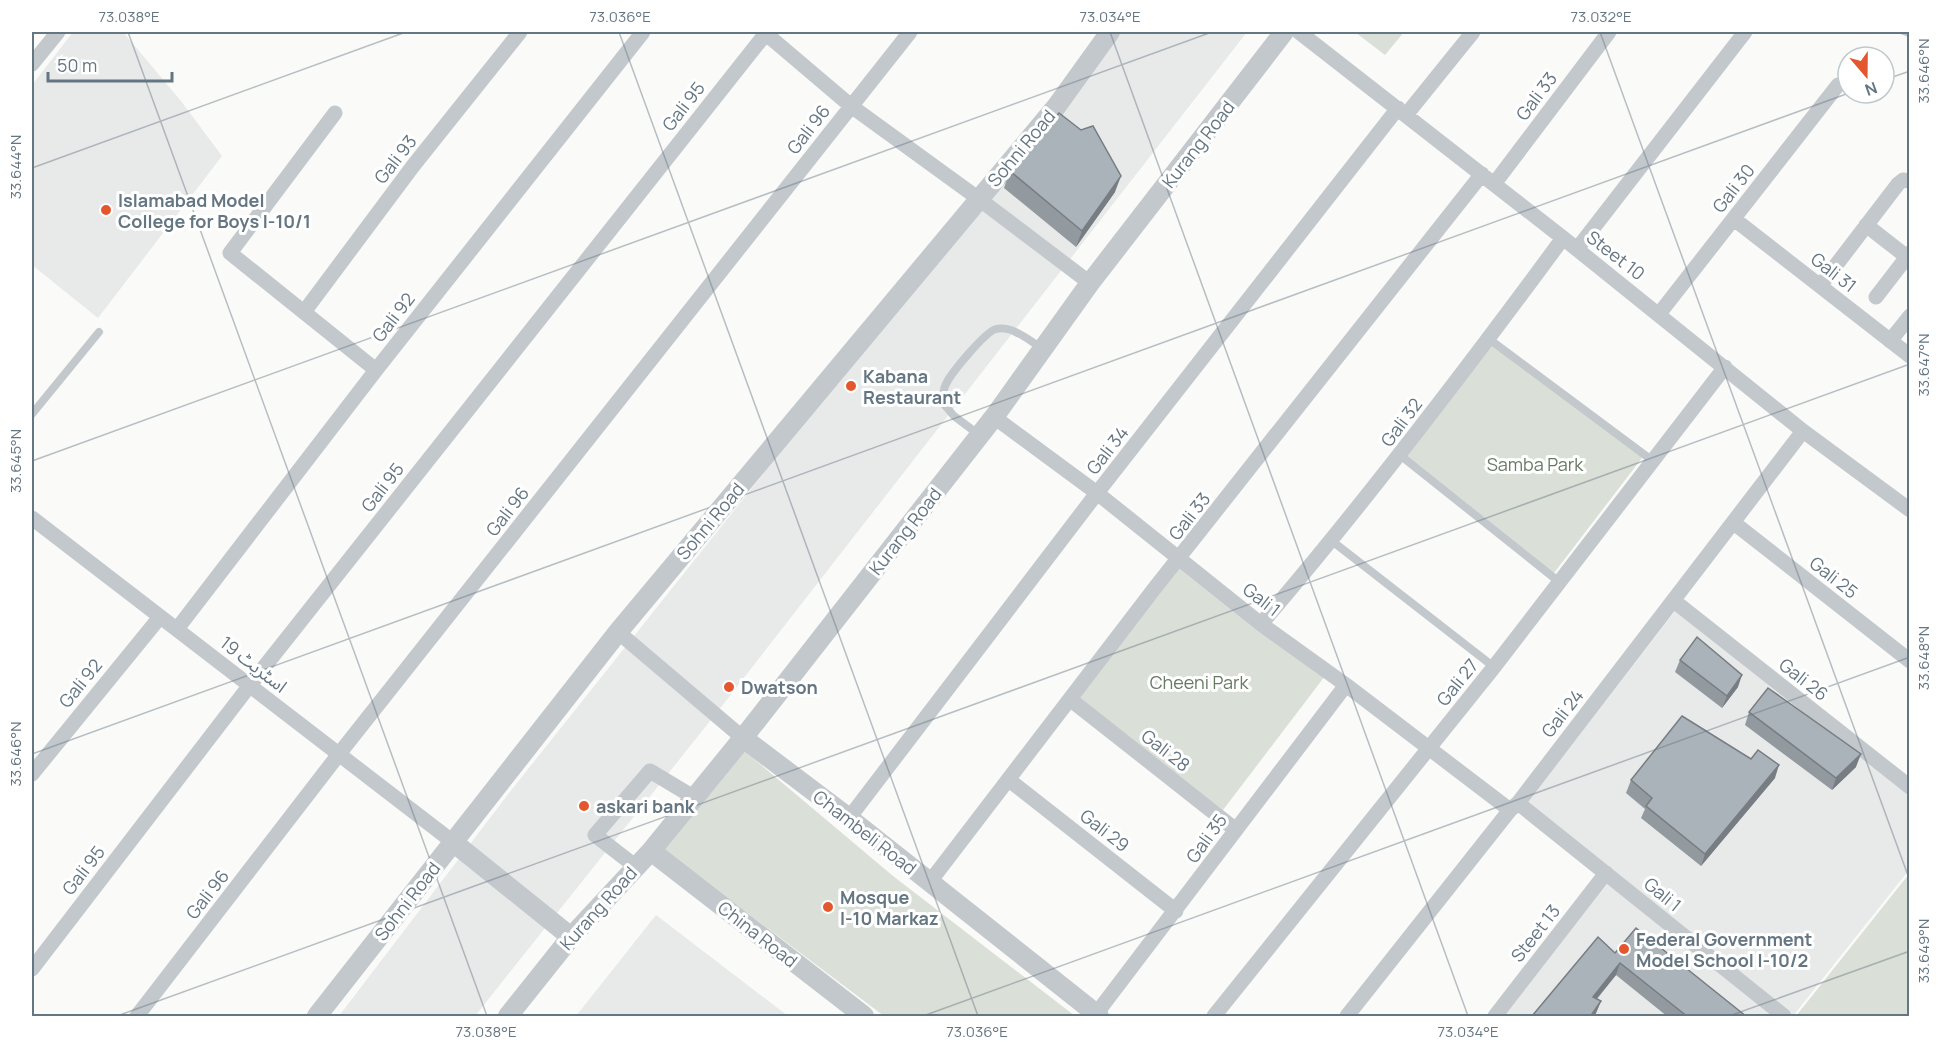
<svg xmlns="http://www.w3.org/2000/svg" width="1941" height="1048" font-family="Manrope,'Noto Sans Arabic',sans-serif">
<rect width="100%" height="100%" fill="#fafaf8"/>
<path fill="#e8e9e9" d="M73,32H123L181,101L222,156L98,318L32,265V85Z
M1115,32H1247L718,711L475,1016H339L509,793Z
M1676,610L1909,795V870L1793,1016L1528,802Z
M1609,882L1775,1016H1503Z
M656,915L788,1016H576Z"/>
<path fill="#dadfd7" d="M1355,32H1404L1385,55Z
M1488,335L1645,454L1554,573L1399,449Z
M1180,554L1328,672L1223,810L1070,697Z
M742,749L893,876L1075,1016H884L661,848Z
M1909,874V1016H1796Z"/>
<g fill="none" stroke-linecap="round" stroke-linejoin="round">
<path stroke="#bbc7cb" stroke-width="5" d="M1902,32L1910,35"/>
<path stroke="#c3c8cc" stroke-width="8" d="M1489,339L1653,461
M32,414L99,332
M978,434L954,416L942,402C943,397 943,389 946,384C951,373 985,332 996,329C1012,325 1030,341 1043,349
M1400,455L1558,581
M1332,541L1494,667"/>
<path stroke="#c3c8cc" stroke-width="15" d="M1299,32L1563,238L1803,431L1910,510
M765,33L851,106L979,199L1090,283
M32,64L58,32
M335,113L230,253L376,370
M1406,115L1473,32
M1494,184L1609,32
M1734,219L1910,356
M1866,225L1907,257
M1577,249L1745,32
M1820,286L1898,184L1903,180L1910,181
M1876,297L1910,253
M304,312L413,166L520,32
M1659,314L1838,85
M1890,341L1910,316
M994,417L1097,493L1261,624L1346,685L1510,810
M32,518L453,842
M1734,523L1910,661
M1674,601L1910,787
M1261,624C1368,499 1466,370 1563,238
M177,629L376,370L643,32
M618,632L743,738
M1071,700L1236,830
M32,774L160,617
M1009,780L1176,911
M1518,803L1784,1016
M849,818L1097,493L1398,108
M635,866L595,835L650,771L695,798
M929,883L1154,589L1482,174
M32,969L250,685L767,32
M1096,1014L1346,685
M137,1016L339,754L910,32
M1214,1016L1494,667L1725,367
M1347,1016L1510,810L1518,803L1803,431
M1495,1016L1606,873"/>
<path stroke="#c3c8cc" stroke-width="20" d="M743,738L849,818L1099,1016
M453,842L571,937
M651,851L864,1016
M317,1016L618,632L1056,107L1110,32
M508,1016L571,937L651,851L743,738L994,417L1090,283L1284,32"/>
</g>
<path fill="#929a9f" d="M1010,171L1115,192L1076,247L1004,188Z
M1680,660L1738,687L1722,708L1675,672Z
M1749,712L1856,767L1832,790L1745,725Z
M1775,778L1701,866L1641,818L1645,809L1626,793L1631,780Z
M1598,937L1615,953L1747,1017H1668L1616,975L1597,999L1601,1001L1596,1013L1594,1017H1531Z"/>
<path fill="#777d82" d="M1121,176L1115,192L1076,247L1082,231Z
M1742,675L1738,687L1722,708L1727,696Z
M1861,754L1856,767L1832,790L1836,778Z
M1779,765L1775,778L1701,866L1705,854Z
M1620,963L1616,975L1588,1009L1593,997Z
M1601,1001L1596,1013L1594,1017H1590Z"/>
<path fill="#aab3b9" stroke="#777d82" stroke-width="1.5" d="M1059,113L1081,130L1093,126L1121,176L1082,231L1010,171Z
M1697,637L1742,675L1727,696L1680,660Z
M1768,688L1861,754L1836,778L1749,712Z
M1682,716L1751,759L1758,750L1779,765L1705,854L1646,806L1652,798L1631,780Z
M1636,928L1747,1017H1688L1620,963L1593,997L1601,1001L1590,1017L1532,1016L1598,937L1615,953Z"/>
<path fill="none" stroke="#657683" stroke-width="1.5" stroke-opacity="0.45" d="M128,32L487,1016M619,32L978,1016M1110,32L1468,1016M1600,32L1910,881M1884,80L1910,71M32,168L406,32M32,461L1212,32M32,754L1849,93M117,1016L1910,364M923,1016L1910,657M1729,1016L1910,951"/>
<g fill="#e4572e" stroke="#fff" stroke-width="2">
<circle cx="106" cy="210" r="6"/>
<circle cx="851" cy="386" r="6"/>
<circle cx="729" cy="687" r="6"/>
<circle cx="584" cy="806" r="6"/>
<circle cx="828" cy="907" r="6"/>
<circle cx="1624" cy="949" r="6"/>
</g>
<g text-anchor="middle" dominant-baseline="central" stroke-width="6" stroke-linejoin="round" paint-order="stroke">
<g font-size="18" fill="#657683" stroke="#fff">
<text transform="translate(1536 96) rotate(-53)">Gali 33</text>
<text transform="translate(683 106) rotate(-52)">Gali 95</text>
<text transform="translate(808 129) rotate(-52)">Gali 96</text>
<text transform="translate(1198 144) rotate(-52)">Kurang Road</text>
<text transform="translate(1021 148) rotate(-50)">Sohni Road</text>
<text transform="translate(395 159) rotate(-52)">Gali 93</text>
<text transform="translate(1733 188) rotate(-52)">Gali 30</text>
<text transform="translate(1616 255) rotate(38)">Steet 10</text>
<text transform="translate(1834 272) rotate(38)">Gali 31</text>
<text transform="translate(393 317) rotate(-52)">Gali 92</text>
<text transform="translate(1401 422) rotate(-53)">Gali 32</text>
<text transform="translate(1107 450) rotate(-52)">Gali 34</text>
<text transform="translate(382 487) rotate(-52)">Gali 95</text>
<text transform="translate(507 511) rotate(-52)">Gali 96</text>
<text transform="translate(1189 516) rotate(-52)">Gali 33</text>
<text transform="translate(710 521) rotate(-50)">Sohni Road</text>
<text transform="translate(905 531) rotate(-52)">Kurang Road</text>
<text transform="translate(1834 577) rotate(38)">Gali 25</text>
<text transform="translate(1262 599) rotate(38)">Gali 1</text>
<text transform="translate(254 664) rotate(38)">اسٹریٹ 19</text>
<text transform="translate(1804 679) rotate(38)">Gali 26</text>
<text transform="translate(1457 682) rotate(-51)">Gali 27</text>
<text transform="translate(80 683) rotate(-51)">Gali 92</text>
<text transform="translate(1562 713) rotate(-52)">Gali 24</text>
<text transform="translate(1166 750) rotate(38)">Gali 28</text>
<text transform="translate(1105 830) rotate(38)">Gali 29</text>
<text transform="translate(865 832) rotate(38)">Chambeli Road</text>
<text transform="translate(1206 838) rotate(-54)">Gali 35</text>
<text transform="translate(83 870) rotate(-52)">Gali 95</text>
<text transform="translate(207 894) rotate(-52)">Gali 96</text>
<text transform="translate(1663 894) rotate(39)">Gali 1</text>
<text transform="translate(407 901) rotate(-52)">Sohni Road</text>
<text transform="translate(598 908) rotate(-48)">Kurang Road</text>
<text transform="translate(1535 933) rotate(-52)">Steet 13</text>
<text transform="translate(758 934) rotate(38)">China Road</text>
</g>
<g font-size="18" font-weight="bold" fill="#657683" stroke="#fff" text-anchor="start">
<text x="118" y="200">Islamabad Model<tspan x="118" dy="21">College for Boys I-10/1</tspan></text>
<text x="863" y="376">Kabana<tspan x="863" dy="21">Restaurant</tspan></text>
<text x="741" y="687">Dwatson</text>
<text x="596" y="806">askari bank</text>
<text x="840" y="897">Mosque<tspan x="840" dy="21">I-10 Markaz</tspan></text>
<text x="1636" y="939">Federal Government<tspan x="1636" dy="21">Model School I-10/2</tspan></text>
</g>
<g font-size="18" fill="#687a64" stroke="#fff">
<text x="1535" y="464">Samba Park</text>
<text x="1199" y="682">Cheeni Park</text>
</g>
</g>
<rect width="1941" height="1048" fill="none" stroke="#ffffff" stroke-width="66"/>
<g transform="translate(1866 75) rotate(160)"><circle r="28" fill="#ffffff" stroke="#c1c8cd" stroke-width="1.5"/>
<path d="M0-4.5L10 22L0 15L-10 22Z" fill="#e4572e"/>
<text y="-9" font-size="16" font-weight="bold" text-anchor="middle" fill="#657683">N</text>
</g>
<path d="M48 72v9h124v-9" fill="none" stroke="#657683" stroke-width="3"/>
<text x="57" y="72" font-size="18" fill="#657683" stroke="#ffffff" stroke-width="4.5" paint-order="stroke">50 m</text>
<rect x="33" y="33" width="1875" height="982" fill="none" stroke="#657683" stroke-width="2"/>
<g font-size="15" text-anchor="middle" fill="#657683">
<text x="129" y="22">73.038°E</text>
<text x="620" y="22">73.036°E</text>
<text x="1110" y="22">73.034°E</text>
<text x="1601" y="22">73.032°E</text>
<text transform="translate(1924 71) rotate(-90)" y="5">33.646°N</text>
<text transform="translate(16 167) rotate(-90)" y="5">33.644°N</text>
<text transform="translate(1924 365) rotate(-90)" y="5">33.647°N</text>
<text transform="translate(16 461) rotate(-90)" y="5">33.645°N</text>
<text transform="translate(1924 658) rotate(-90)" y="5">33.648°N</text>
<text transform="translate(16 754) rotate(-90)" y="5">33.646°N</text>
<text transform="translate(1924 951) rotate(-90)" y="5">33.649°N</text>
<text x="486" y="1037">73.038°E</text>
<text x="977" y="1037">73.036°E</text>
<text x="1468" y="1037">73.034°E</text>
</g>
</svg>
